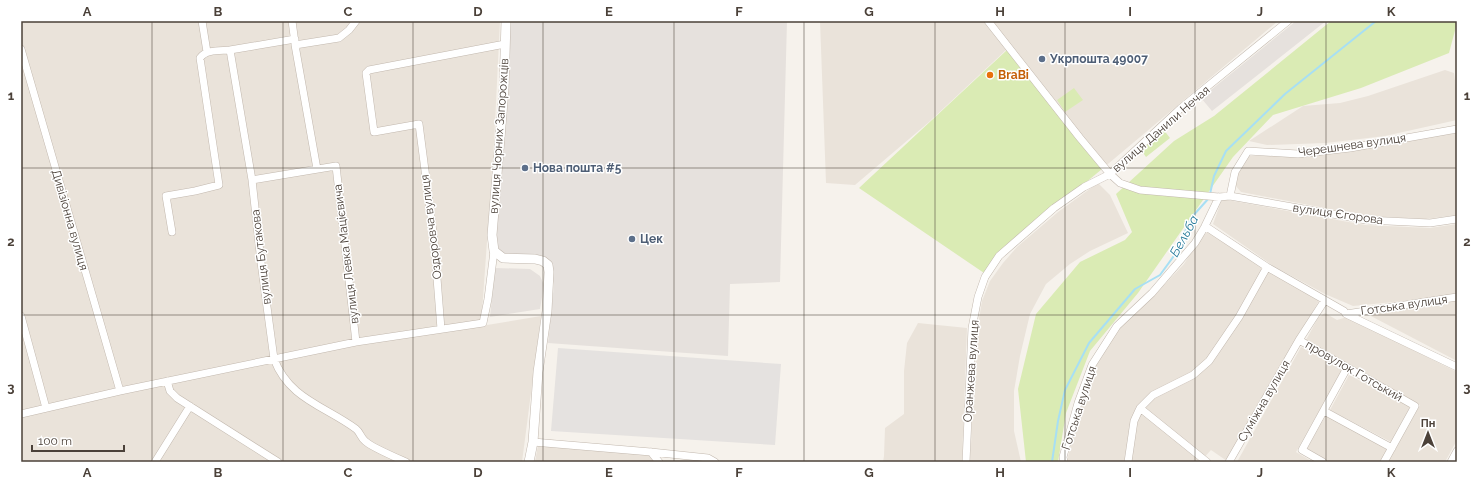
<svg xmlns="http://www.w3.org/2000/svg" width="1478" height="483" font-family="Raleway,sans-serif">
<rect width="100%" height="100%" fill="#f6f2ec"/>
<path fill="#eae3da" d="M21,21H500L494,143L481,326L541,316L522,462H21Z
M820,21H1278L1102,169L1006,50L929,122L855,185L826,183Z
M1445,70L1454,73L1457,96V120L1385,136L1326,143L1267,145L1249,141L1303,106L1340,103L1368,96Z
M1457,131V215L1426,219L1366,216L1241,192L1235,185L1240,167L1247,156H1299Z
M1098,183L1110,195L1128,233L1090,251L1070,264L1046,284L1030,314L1020,356L1014,391V431L1021,462H970L977,331L982,301L990,281L1003,263L1017,247L1058,212Z
M1222,199L1365,225L1430,228L1457,224V294L1434,298L1353,306L1325,294L1275,267L1213,224Z
M1208,231L1263,268L1237,316L1208,358L1190,374L1139,407L1126,462H1067L1075,423L1093,366L1119,328L1151,299L1184,264L1197,243Z
M1269,271L1320,299L1227,461L1211,450L1200,462H1131L1136,422L1141,411L1155,397L1193,378L1240,318Z
M1457,300V361L1367,314V312L1436,304Z
M1325,313L1337,320L1347,317L1457,372V440L1445,462H1388L1420,405L1306,340L1318,318Z
M918,323L967,328L962,462H883L884,456L885,428L904,414V371L907,343Z
M1301,347L1342,370L1296,452L1313,462H1237Z
M1349,375L1410,407L1391,442L1330,410Z
M1326,415L1388,450L1381,462H1330L1307,449Z
M538,445L648,454L655,462H535Z"/>
<path fill="#e6e1dd" d="M509,21H787L780,282L730,284L728,356L548,343L554,284L548,259L502,255L495,250Z
M1296,21H1326L1212,111L1201,98Z
M495,268L530,269L540,276L544,285L540,309L490,317Z"/>
<path fill="#daebb4" d="M1331,21H1457V23L1449,53L1361,88L1273,115L1233,157L1138,293L1090,351L1066,413L1058,462H1026L1018,389L1036,314L1080,262L1125,240L1132,232L1116,194L1174,141L1214,116Z
M1007,50L1102,169L1013,243L987,275L859,188Z
M1074,88L1083,100L1065,112L1057,100Z
M1163,129L1170,138L1146,157L1139,147Z"/>
<path fill="#e5e2e0" d="M558,348L781,364L775,445L551,431Z"/>
<g fill="none" stroke-linecap="round" stroke-linejoin="round">
<path stroke="#a7dff4" stroke-width="2" d="M1210,194L1214,176L1226,151L1285,94L1376,21
M1052,462L1058,421L1065,390L1089,343L1135,289L1160,275L1176,253L1191,218L1209,198"/>
<g stroke="#c2b8ae" stroke-width="8">
<path id="minor" d="M202,21L207,52
M292,21L295,43
M988,21L1080,138L1110,174L1120,183L1140,190L1219,197L1230,196L1366,220L1430,223L1457,219
M295,39L230,50L252,180L261,262L274,359C289,399 325,406 356,429C360,432 361,438 365,441C371,447 397,458 406,462
M21,49L120,391
M317,169L295,45L339,38L349,30L356,21
M252,180L336,166L356,342
M1230,196L1235,172L1248,151L1298,154L1350,148L1457,129
M1205,226L1267,267L1344,311L1346,314L1457,297
M172,232L166,196L195,191L219,185L200,58C206,49 221,51 230,50
M1346,314L1457,367
M21,316L46,408
M441,329L434,240L419,124L374,132L366,73L369,70L505,44
M1299,340L1415,406L1384,462
M167,381L170,391L177,398L278,462
M1140,408L1207,462
M1324,411L1392,448
M21,414L120,391L356,342L483,323L488,299L494,251
M533,442L651,452L708,458L715,462
M651,452L659,462
M155,462L190,406
M966,462L972,328L978,297L985,277L999,256L1054,208L1084,187L1110,174L1181,108L1288,21
M1064,462L1063,457L1078,403L1092,365L1117,326L1152,293L1195,243L1204,228L1219,197
M1128,462L1134,421L1140,408L1153,395L1193,375L1209,361L1239,317L1267,267
M1229,462L1299,340L1325,300
M1323,462L1302,450L1347,368
M1451,462L1457,451"/>
</g>
<g stroke="#c2b8ae" stroke-width="10">
<path id="tertiary" d="M506,21L504,89L492,235L494,251L503,258L535,259L543,261L548,265L549,272L547,311L538,372L533,442L529,462"/>
</g>
<use href="#minor" stroke="#fff" stroke-width="7"/>
<use href="#tertiary" stroke="#fff" stroke-width="9"/>
</g>
<path fill="none" stroke="#4b4139" stroke-width="1" stroke-opacity="0.55" d="M152,21V462M283,21V462M413,21V462M543,21V462M674,21V462M804,21V462M935,21V462M1065,21V462M1195,21V462M1326,21V462M21,168H1457M21,315H1457"/>
<g fill="#5c6f8a" stroke="#fff" stroke-width="1.5">
<circle cx="1042" cy="59" r="4"/>
<circle cx="525" cy="168" r="4"/>
<circle cx="632" cy="239" r="4"/>
</g>
<circle fill="#e8710a" stroke="#fff" stroke-width="1.5" cx="990" cy="75" r="4"/>
<g text-anchor="middle" dominant-baseline="central" stroke-width="3" stroke-linejoin="round" paint-order="stroke">
<g font-size="12" font-weight="bold" fill="#4e5e75" stroke="#fff" text-anchor="start">
<text x="1050" y="59">Укрпошта 49007</text>
<text x="533" y="168">Нова пошта #5</text>
<text x="640" y="239">Цек</text>
</g>
<g font-size="12" font-weight="bold" fill="#c56008" stroke="#fff" text-anchor="start">
<text x="998" y="75">BraBi</text>
</g>
<g font-size="12" fill="#4b4139" stroke="#fff">
<text transform="translate(1161 129) rotate(-41)">вулиця Данили Нечая</text>
<text transform="translate(499 136) rotate(-86)">вулиця Чорних Запорожців</text>
<text transform="translate(1352 145) rotate(-8)">Черешнева вулиця</text>
<text transform="translate(1338 214) rotate(8)">вулиця Єгорова</text>
<text transform="translate(70 220) rotate(74)">Дивізіонна вулиця</text>
<text transform="translate(431 227) rotate(-97)">Оздоровча вулиця</text>
<text transform="translate(346 254) rotate(-97)">вулиця Левка Мацієвича</text>
<text transform="translate(261 257) rotate(-97)">вулиця Бутакова</text>
<text transform="translate(1404 305) rotate(-8)">Готська вулиця</text>
<text transform="translate(971 371) rotate(-86)">Оранжева вулиця</text>
<text transform="translate(1354 371) rotate(30)">провулок Готський</text>
<text transform="translate(1264 401) rotate(-60)">Суміжна вулиця</text>
<text transform="translate(1079 408) rotate(-72)">Готська вулиця</text>
</g>
<g font-size="13" font-style="italic" fill="#277b9b" stroke="#fff">
<text transform="translate(1184 236) rotate(-61)">Бельба</text>
</g>
</g>
<rect width="1478" height="483" fill="none" stroke="#ffffff" stroke-width="44"/>
<g transform="translate(1428 433)" stroke="#ffffff" stroke-width="3" paint-order="stroke">
<path d="M0-3L7 15L0 10L-7 15Z" fill="#4b4139"/>
<text y="-6" font-size="11" font-weight="bold" text-anchor="middle" fill="#4b4139">Пн</text>
</g>
<path d="M32 445v6h92v-6" fill="none" stroke="#4b4139" stroke-width="2"/>
<text x="38" y="445" font-size="12" fill="#4b4139" stroke="#ffffff" stroke-width="3" paint-order="stroke">100 m</text>
<rect x="22" y="22" width="1434" height="439" fill="none" stroke="#4b4139" stroke-width="1.5"/>
<g font-size="13" text-anchor="middle" font-weight="bold" fill="#4b4139">
<text x="87" y="16">A</text>
<text x="218" y="16">B</text>
<text x="348" y="16">C</text>
<text x="478" y="16">D</text>
<text x="609" y="16">E</text>
<text x="739" y="16">F</text>
<text x="869" y="16">G</text>
<text x="1000" y="16">H</text>
<text x="1130" y="16">I</text>
<text x="1260" y="16">J</text>
<text x="1391" y="16">K</text>
<text x="11" y="100">1</text>
<text x="1467" y="100">1</text>
<text x="11" y="246">2</text>
<text x="1467" y="246">2</text>
<text x="11" y="392">3</text>
<text x="1467" y="392">3</text>
<text x="87" y="477">A</text>
<text x="218" y="477">B</text>
<text x="348" y="477">C</text>
<text x="478" y="477">D</text>
<text x="609" y="477">E</text>
<text x="739" y="477">F</text>
<text x="869" y="477">G</text>
<text x="1000" y="477">H</text>
<text x="1130" y="477">I</text>
<text x="1260" y="477">J</text>
<text x="1391" y="477">K</text>
</g>
</svg>
